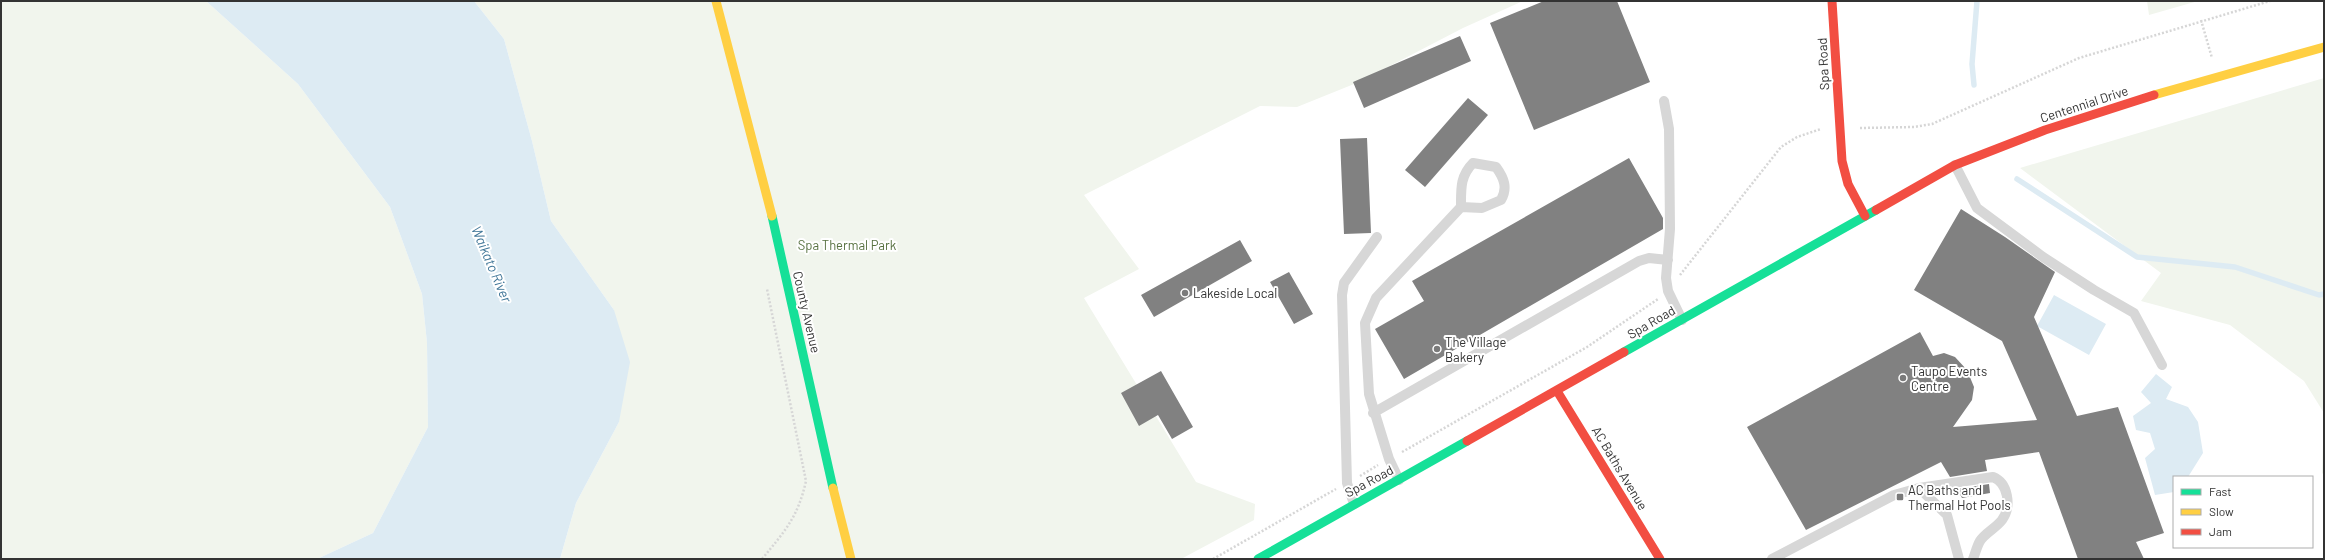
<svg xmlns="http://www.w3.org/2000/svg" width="2325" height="560" font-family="Barlow,sans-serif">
<rect width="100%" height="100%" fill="#fff"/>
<path fill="#f1f5ed" d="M1,1H206L298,84L390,207L422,294L427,343L428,427L373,533L317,559H1Z
M474,1H1523L1463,28L1359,82L1297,107L1260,106L1084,195L1139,269L1084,298L1196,482L1255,504L1254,520L1181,559H560L576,503L619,422L614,310L551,221L532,141L504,39Z
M2147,1H2198L2149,15Z
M2324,78V475L2322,473L2324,413L2304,381L2230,325L2141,301L2161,273L2020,168Z"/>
<path fill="#ddebf3" d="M206,1H474L504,39L532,141L551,221L614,310L630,362L619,422L576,503L560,559H317L373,533L428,427L427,343L422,294L390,207L298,84Z
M2054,295L2106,324L2089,355L2037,326Z
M2156,374L2172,387L2166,399L2188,407L2198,422L2203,453L2188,477H2174V492L2155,495L2145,458L2155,449L2150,433L2136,430L2133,416L2151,403L2141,392Z"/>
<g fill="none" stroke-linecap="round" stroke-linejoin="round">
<path stroke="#ddebf3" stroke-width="5.5" d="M1974,85L1972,64L1977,1
M2017,179L2137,257L2235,267L2319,295L2324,294"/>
</g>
<path fill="#818181" d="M1544,1H1617L1650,82L1534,130L1490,23Z
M1460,36L1471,61L1364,108L1353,82Z
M1468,98L1488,115L1425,187L1405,170Z
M1367,138L1371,233L1344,234L1340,139Z
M1629,158L1663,218V229L1404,379L1375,329L1424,301L1412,281Z
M1961,209L2005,237L2055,272L2034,317L2077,416L2118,407L2164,533L2136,542L2144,559H2078L2039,452L1985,460L1987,471L1950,477L1941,462L1806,530L1747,427L1920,332L1933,356L1944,353L1955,357L1967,370L1974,387L1972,400L1953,427L2037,420L2002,341L1914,290Z
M1240,240L1252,261L1154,317L1141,295Z
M1289,272L1313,314L1294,324L1270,282Z
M1161,371L1193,427L1172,439L1158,415L1139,426L1121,393Z
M1989,484L1990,493L1962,498L1957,489Z"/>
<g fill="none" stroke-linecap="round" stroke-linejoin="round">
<path stroke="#d6d6d6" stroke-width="2.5" stroke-dasharray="2 2" stroke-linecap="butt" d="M2201,20L2212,58
M1860,128L1914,127L1932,124L2079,58L2270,1
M1680,275L1781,147L1797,137L1821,129
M1402,452L1587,347L1658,299
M1360,476L1378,465
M762,559C785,531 798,517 806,481L767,289
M1213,559L1336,489"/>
<path stroke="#d7d7d7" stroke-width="10" d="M1664,101L1669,129L1670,229L1666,278L1668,291L1682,320
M1955,165L1977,208L2043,257L2094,290L2134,313L2162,365
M1373,413L1639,261L1649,258L1668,260
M1399,480L1389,459L1369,394L1365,323L1376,298L1461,207C1461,189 1460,176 1473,163L1496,167C1504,178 1508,188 1501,200L1482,208L1461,207
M1919,488L1947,515L1959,559
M1354,504L1347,483L1342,295L1344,283L1377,237
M1772,559L1894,495L1919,488L1993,477C2008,483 2012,506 2002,520C1996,528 1985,533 1980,541C1977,546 1975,554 1973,559"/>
<path stroke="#16e098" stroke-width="9" d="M772,216L833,488
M1624,352L1876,210
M1258,559L1467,441"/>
<path stroke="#ffcf43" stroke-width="9" d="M716,1L772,216
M2154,95L2324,47
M833,488L851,559"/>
<path stroke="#f24e42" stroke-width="9" d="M1832,1L1842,161L1848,184L1865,216
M1876,210L1955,165L2045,130L2154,95
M1557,391L1660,559
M1467,441L1624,352"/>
</g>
<g fill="#7a7a7a" stroke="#fff" stroke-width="1.5">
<circle cx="1185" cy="293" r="4"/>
<circle cx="1437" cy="349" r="4"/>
<circle cx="1903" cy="378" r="4"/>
<rect x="1896" y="493" width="8" height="8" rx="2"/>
</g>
<g text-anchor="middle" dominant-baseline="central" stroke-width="4" stroke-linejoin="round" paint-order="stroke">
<g font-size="13" fill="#333" stroke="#fff">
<text transform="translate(1823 64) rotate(-93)">Spa Road</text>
<text transform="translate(2084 104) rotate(-18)">Centennial Drive</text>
<text transform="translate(807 312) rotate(77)">County Avenue</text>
<text transform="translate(1651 322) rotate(-30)">Spa Road</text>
<text transform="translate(1620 468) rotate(59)">AC Baths Avenue</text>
<text transform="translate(1369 481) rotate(-28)">Spa Road</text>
</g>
<g font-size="13" fill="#56703f" stroke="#fff">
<text x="847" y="245">Spa Thermal Park</text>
</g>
<g font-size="13" fill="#333" stroke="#fff" text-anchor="start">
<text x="1193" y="293">Lakeside Local</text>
<text x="1445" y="342">The Village<tspan x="1445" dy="15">Bakery</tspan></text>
<text x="1911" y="371">Taupo Events<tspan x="1911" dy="15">Centre</tspan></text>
<text x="1908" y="490">AC Baths and<tspan x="1908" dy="15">Thermal Hot Pools</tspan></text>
</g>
<g font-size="14" font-style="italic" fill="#3f7597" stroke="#fff">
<text transform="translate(492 264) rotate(67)">Waikato River</text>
</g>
</g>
<rect width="2325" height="560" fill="none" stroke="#333333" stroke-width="4"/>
<rect x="2173" y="476" width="140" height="72" fill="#ffffff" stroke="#adadad"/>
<rect x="2181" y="489" width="20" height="6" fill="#16e098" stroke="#adadad"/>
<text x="2209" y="496" font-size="12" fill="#333333">Fast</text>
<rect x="2181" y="509" width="20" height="6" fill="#ffcf43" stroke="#adadad"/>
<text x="2209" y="516" font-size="12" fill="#333333">Slow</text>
<rect x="2181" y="529" width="20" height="6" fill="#f24e42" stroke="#adadad"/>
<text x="2209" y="536" font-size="12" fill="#333333">Jam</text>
</svg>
